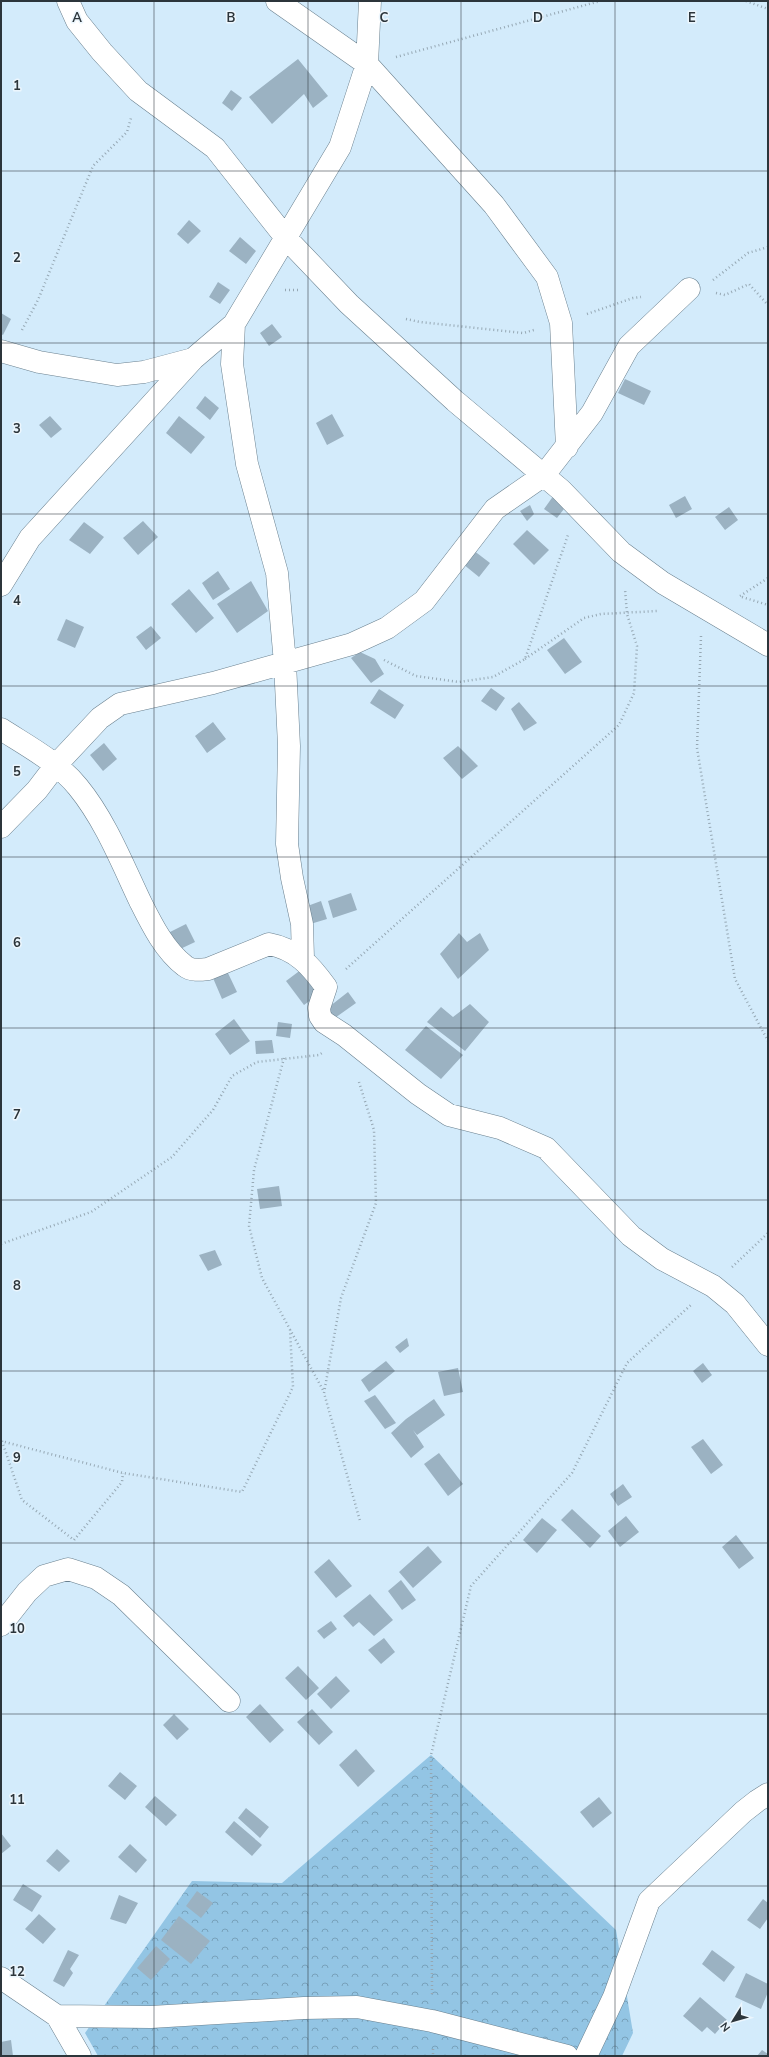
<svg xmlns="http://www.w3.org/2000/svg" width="769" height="2057" font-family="'Nunito Sans',sans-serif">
<defs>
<pattern id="park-crowns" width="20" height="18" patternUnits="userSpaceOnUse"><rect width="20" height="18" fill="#93c5e4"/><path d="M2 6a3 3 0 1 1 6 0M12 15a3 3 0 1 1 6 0" fill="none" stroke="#78a1ba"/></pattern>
</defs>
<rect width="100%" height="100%" fill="#d3ebfb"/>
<path fill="url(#park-crowns)" d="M431,1755L616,1930L633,2033L622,2056H98L85,2033L192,1881L282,1883Z"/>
<path fill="#9bb2c2" d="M298,59L328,96L313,108L304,94L272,124L249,97Z
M231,90L242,98L232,111L222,103Z
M189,220L201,231L188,244L177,234Z
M240,237L256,251L246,264L229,251Z
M218,282L230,290L220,304L209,297Z
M1,313L11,319L3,335L1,334Z
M272,324L282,337L269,346L260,333Z
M625,379L651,391L644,405L618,393Z
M205,396L219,408L210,420L196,408Z
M332,414L344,436L327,445L316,423Z
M50,416L62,429L51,438L39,425Z
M179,416L205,437L191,454L166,433Z
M554,495L567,505L557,518L544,509Z
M685,496L692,509L676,518L669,505Z
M530,505L534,514L527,521L520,511Z
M729,507L738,520L725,530L715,517Z
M143,521L158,537L138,555L123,538Z
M84,522L104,537L90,554L69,540Z
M527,530L549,550L534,565L513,544Z
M473,550L490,563L479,577L463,564Z
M218,571L230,589L213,600L202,583Z
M251,581L268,611L237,633L217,604Z
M189,589L214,618L196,633L171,604Z
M66,619L84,627L75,648L57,640Z
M151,626L161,638L146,650L136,637Z
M564,638L582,662L565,674L547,650Z
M360,652L375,659L384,674L371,683L351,658Z
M491,688L505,698L496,711L481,701Z
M379,689L404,705L395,719L370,703Z
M519,702L537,723L524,731L511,709Z
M213,722L226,739L207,753L195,736Z
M104,743L117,759L103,771L90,755Z
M458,746L478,766L462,779L443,758Z
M351,893L357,910L333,918L328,901Z
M321,901L327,919L307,925L302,908Z
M186,924L195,942L176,951L168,933Z
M459,933L467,942L480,933L489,950L458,979L440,954Z
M302,969L319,994L304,1005L286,981Z
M227,971L237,992L222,999L213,978Z
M348,992L356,1003L332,1020L325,1010Z
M470,1004L489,1022L465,1051L427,1022L441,1007L453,1017Z
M234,1019L250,1041L230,1055L215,1034Z
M278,1022L292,1024L290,1038L276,1036Z
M426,1026L463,1055L441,1079L405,1050Z
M272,1040L274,1053L256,1054L255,1041Z
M279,1186L282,1206L260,1209L257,1189Z
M215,1250L222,1265L208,1271L199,1255Z
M407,1338L409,1346L400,1353L395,1347Z
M386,1361L395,1371L369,1392L361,1380Z
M703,1363L712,1375L702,1383L693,1371Z
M458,1368L463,1392L444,1396L438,1372Z
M375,1395L396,1423L385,1429L364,1401Z
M434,1399L445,1415L417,1435L413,1430L424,1447L411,1458L391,1433L406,1419Z
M703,1439L723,1465L711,1474L691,1447Z
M439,1453L463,1484L448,1496L424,1464Z
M623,1484L632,1497L618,1506L610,1494Z
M572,1509L601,1536L590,1548L561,1520Z
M626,1516L639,1532L620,1547L608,1531Z
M542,1518L557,1530L537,1553L523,1540Z
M736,1535L754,1558L739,1569L722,1547Z
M428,1546L442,1562L413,1588L399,1572Z
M329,1559L352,1586L336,1598L314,1572Z
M401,1580L416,1600L402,1610L388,1591Z
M370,1594L393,1620L374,1636L359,1622L353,1627L343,1616Z
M331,1621L337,1629L324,1639L317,1631Z
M384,1638L395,1652L381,1664L368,1650Z
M298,1666L319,1688L306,1700L285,1678Z
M336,1676L350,1691L331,1709L317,1694Z
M260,1704L284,1730L270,1743L246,1717Z
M312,1709L333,1732L319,1745L297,1722Z
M174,1714L189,1729L177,1740L163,1725Z
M356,1749L375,1771L358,1787L339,1765Z
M120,1772L137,1786L125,1800L108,1786Z
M155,1796L177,1815L166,1826L145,1807Z
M599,1797L612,1813L593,1828L580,1812Z
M246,1808L269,1827L260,1838L238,1818Z
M234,1821L262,1845L252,1856L225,1832Z
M1,1833L11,1846L1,1854Z
M130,1844L147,1860L136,1873L118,1857Z
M57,1849L70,1861L59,1872L46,1861Z
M23,1884L42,1896L32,1912L13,1900Z
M197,1891L213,1903L201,1918L186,1906Z
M119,1895L138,1903L126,1924L110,1919Z
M763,1899L768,1903V1918L760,1929L747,1920Z
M39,1914L56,1929L43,1944L25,1929Z
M179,1916L210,1941L191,1964L161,1940Z
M156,1946L170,1959L151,1980L137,1968Z
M68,1950L79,1955L70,1969L73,1973L64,1987L53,1981Z
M712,1950L735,1967L724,1982L702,1964Z
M746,1973L768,1984V1992L761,2009L735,1997Z
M700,1997L727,2020L715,2034L707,2027L702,2032L683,2016Z
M11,2040L13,2056H1V2042Z
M762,2050L768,2054V2056H757Z"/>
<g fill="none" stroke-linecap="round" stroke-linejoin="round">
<g stroke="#6a808f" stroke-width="23">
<path id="minor" d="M68,1L77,21L102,52L138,91L215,148L286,238L349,304L455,401L561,490L621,552L663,583L768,645
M277,1L367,64L494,205L547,277L561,323L567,447
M234,324L232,364L247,464L277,573L285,663L289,746L287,844L292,878L302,924L303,958
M1,351L39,362L117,375L144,372L193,359
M1,585L30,538L193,359L234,324L340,147L367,64L370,1
M1,729C27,746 58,762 78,787C105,820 122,863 140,901C151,923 164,950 185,966C191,971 200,970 208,969L269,944C296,949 311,966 326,987L319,1008L320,1016L324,1022L344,1035L418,1094L449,1115L500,1128L546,1148L631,1236L662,1259L713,1286L735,1304L768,1345
M1,827L37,790L56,765L100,718L120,704L213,683L352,644L387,628L424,601L495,509L544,475L592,413L629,346L689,289
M1,1625L27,1592L44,1576L68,1569L96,1578L121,1595L229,1701
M1,1978L57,2016L80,2056
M57,2016L151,2017L304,2008L357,2007L432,2021L567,2056
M586,2056L614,1997L649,1901L743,1812L757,1801L768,1794"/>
</g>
<path stroke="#96a8b4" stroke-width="2.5" stroke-dasharray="1 3" stroke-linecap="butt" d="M746,1L768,9
M396,57L600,1
M713,280L748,253L768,247
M285,290H298
M716,293L725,295L749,284L768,305
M587,314L633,298L641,297
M406,319L420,322L523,333L534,330
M22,330L38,300L93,166L127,132L131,118
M740,596L768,578
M742,597L768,605
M701,636L697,748L735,979L768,1041
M525,659L584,618L601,614L657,611
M384,660L416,676L459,682L493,677L525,659L568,535
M346,969L619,725L634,693L637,646L627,614L625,589
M284,1058L254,1170L249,1226L262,1278L324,1392
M359,1082L374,1130L376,1203L341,1298L324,1393L360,1521
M1,1244L91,1212L172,1157L213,1110L232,1076L257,1062L319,1055L322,1053
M732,1267L768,1233
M1,1441L123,1473L242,1492L293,1387L290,1330
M2,1441L22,1500L74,1540L122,1482L123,1473
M432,1994L431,1755L471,1586L572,1473L627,1363L692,1304
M433,2049V2056"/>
<use href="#minor" stroke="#fff" stroke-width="22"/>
</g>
<path fill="none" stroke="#2c353b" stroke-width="1" stroke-opacity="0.55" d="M154,1V2056M308,1V2056M461,1V2056M615,1V2056M1,171H768M1,343H768M1,514H768M1,686H768M1,857H768M1,1028H768M1,1200H768M1,1371H768M1,1543H768M1,1714H768M1,1886H768"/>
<g font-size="13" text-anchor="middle" font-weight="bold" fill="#2c353b" stroke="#ecf6fd" stroke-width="3" stroke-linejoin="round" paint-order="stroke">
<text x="77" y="22">A</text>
<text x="231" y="22">B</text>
<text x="384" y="22">C</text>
<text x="538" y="22">D</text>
<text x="692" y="22">E</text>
<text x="17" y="90">1</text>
<text x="17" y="262">2</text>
<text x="17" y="433">3</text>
<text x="17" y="605">4</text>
<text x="17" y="776">5</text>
<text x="17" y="947">6</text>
<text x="17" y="1119">7</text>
<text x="17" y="1290">8</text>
<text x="17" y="1462">9</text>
<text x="17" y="1633">10</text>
<text x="17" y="1804">11</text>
<text x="17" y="1976">12</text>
</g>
<rect width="769" height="2057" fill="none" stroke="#2c353b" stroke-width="4"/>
<g transform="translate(733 2021) rotate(233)" stroke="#ecf6fd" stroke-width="3" paint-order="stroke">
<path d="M0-3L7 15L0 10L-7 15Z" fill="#2c353b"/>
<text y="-6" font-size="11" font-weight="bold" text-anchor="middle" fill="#2c353b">N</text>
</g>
</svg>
